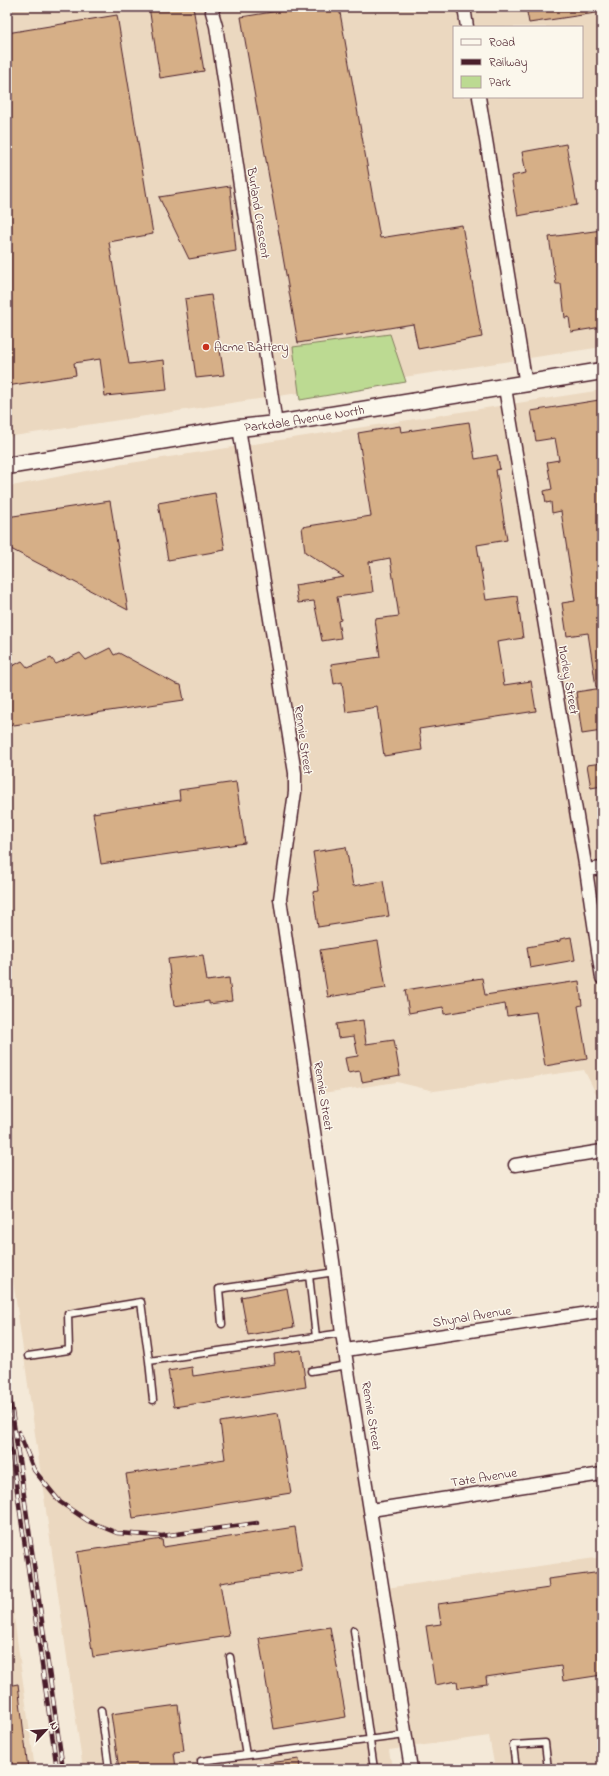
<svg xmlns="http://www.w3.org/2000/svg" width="609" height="1776" font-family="'Indie Flower',sans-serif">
<rect width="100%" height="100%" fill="#f4e9d8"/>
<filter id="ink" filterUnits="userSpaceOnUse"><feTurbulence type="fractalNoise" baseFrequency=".025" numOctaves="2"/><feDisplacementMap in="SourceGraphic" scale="8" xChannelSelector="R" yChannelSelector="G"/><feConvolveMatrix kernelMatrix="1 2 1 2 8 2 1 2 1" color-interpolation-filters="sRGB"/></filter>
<g filter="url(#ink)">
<path fill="#ebd8c0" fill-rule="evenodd" d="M7,7H602V347L7,437ZM454,27H582V97H454Z
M602,390V1105L584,1070L434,1091L397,1082L316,1094L336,1264L349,1350L362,1504L386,1588L602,1557V1769H495L489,1736L389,1750L392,1769H83L7,1238V487L111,466Z
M7,1567L35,1769H7Z"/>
<path fill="#bcda92" stroke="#837c5e" d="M390,334L406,382L300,400L293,347Z"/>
<path fill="#d6af87" stroke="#4a1f2b" d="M149,7H193L204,71L160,78Z
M304,7H339L380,238L462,225L482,337L418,349L413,324L298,343L241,17Z
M526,7H596V13L529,23Z
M117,15L153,234L109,242L129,364L164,360L167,390L105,396L100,359L74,363L76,375L7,386V33Z
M566,144L577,205L518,216L511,176L526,173L522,152Z
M230,186L236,251L189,259L159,197Z
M602,230V327L571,332L569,317L565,318L561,284H556L549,237Z
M211,295L224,375L196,378L185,299Z
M599,400L602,421V686L596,687L588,633L567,636L562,603L575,601L561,511L552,513L551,502L546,503L544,491L552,489L547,462L559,460L555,438L536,441L531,411Z
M469,422L475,459L497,455L500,469L496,470L507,540L477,545L486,600L517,596L523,638L497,642L504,685L531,681L536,711L419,729L422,750L384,756L377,707L346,712L342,682L334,684L331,664L380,657L375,619L399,616L390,558L369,562L373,592L337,597L341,620L338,621L341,638L322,641L314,601L298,603L295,585L344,577L305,552L302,527L371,516L358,433L400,426L401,432Z
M215,493L225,550L168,560L158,503Z
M110,501L128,610L7,547V517Z
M110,648L114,655L119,653L176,684L181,685L184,700L7,726V669L22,661L28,668L51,658L56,664L80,653L86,660Z
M602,688V731L582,734L576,692Z
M602,763V786L591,788L587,765Z
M236,782L245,843L101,864L93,813L180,800L179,790Z
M346,847L353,886L383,881L389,916L318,927L313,892L319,891L313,852Z
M571,937L575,960L530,968L527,947L560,941V939Z
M378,941L386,988L328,997L320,950Z
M203,955L207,981L229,978L232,1001L209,1004V1001L174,1006L168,959Z
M482,978L485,995L579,981L582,1005L578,1006L587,1059L545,1066L536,1012L507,1016L505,1004L444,1014L443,1007L409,1013L405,990Z
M363,1020L366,1044L394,1040L400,1075L362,1082L360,1071L348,1073L345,1058L358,1056L354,1036L338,1038L336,1024Z
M287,1288L294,1327L248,1335L241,1297Z
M301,1350L306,1387L174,1407L168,1371L192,1367L193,1376L275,1364L274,1354Z
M278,1413L291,1493L133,1518L126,1474L225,1459L220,1422Z
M295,1527L302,1571L220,1583L229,1636L93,1657L77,1552L162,1539L163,1547Z
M602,1572V1675L563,1681L561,1666L486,1677L487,1684L458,1688L457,1681L435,1685L426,1626L441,1624L438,1604L549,1588L548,1579Z
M330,1627L346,1717L274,1729L259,1638Z
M18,1684L28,1769H7V1686Z
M178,1705L184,1751L174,1752L176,1769H119L111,1714Z
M299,1759L300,1769H270L269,1763Z"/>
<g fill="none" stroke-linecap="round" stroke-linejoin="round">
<g stroke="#4a1f2b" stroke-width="9">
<path id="lane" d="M309,1275L316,1337
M222,1324L219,1289L335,1272
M28,1356L69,1350L68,1314L141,1302L149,1361L342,1333
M149,1361L153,1400
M311,1371L348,1365
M354,1630L374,1769
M230,1657L246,1755
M101,1710L109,1769
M202,1769L201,1761L406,1735
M516,1769L513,1745L545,1743L548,1769"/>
</g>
<g stroke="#4a1f2b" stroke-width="15">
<path id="street" d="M214,7L212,12L216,26L276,424
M464,7L467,27
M479,97L526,385
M505,388L586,870L602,978
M239,428L295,773V792L280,899L333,1261L342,1333L411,1769
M586,870L602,868
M515,1165L602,1151
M346,1350L602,1311
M371,1510L602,1474"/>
</g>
<g stroke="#4a1f2b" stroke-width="19">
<g id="secondary">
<path id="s1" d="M7,466L239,428L276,424L602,371"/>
</g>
</g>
<use href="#lane" stroke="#fbf7ec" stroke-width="6"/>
<use href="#street" stroke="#fbf7ec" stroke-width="12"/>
<use href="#secondary" stroke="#fbf7ec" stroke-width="16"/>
<g stroke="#4a1f2b" stroke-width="4.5">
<path id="rail" d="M7,1376L63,1769
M7,1421L57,1769
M19,1432L34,1470L60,1502L88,1521L117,1533L162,1536L257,1523"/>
</g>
<use href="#rail" stroke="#fbf7ec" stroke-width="3" stroke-dasharray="9" stroke-linecap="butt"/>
</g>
</g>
<circle fill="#c8321e" stroke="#fbf7ec" stroke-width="1.5" cx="206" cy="347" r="4"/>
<g text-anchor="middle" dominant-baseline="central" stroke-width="3" stroke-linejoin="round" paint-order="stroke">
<g font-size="13" fill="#4a1f2b" stroke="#fbf7ec">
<text transform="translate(258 213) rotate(81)">Burland Crescent</text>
<text stroke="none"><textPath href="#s1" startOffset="301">Parkdale Avenue North</textPath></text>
<text transform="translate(568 680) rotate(80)">Morley Street</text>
<text transform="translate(303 740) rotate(82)">Rennie Street</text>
<text transform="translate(323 1096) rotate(81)">Rennie Street</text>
<text transform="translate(472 1317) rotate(-9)">Shynal Avenue</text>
<text transform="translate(371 1416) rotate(81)">Rennie Street</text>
<text transform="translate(484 1478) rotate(-9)">Tate Avenue</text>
</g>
<g font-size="13" fill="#4a1f2b" stroke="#fbf7ec" text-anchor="start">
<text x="214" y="347">Acme Battery</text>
</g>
</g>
<rect width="609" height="1776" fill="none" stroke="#fbf7ec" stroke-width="24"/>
<rect x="12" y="12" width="585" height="1752" fill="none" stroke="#4a1f2b" stroke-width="1.5" filter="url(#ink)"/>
<rect x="453" y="26" width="130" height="72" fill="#fbf7ec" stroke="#b4a19f"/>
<rect x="461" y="39" width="20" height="6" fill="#fbf7ec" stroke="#b4a19f"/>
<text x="489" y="46" font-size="12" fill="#4a1f2b">Road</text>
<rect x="461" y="59" width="20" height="6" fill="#4a1f2b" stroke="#b4a19f"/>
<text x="489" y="66" font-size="12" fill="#4a1f2b">Railway</text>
<rect x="461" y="76" width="20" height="12" fill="#bcda92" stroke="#b4a19f"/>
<text x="489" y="86" font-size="12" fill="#4a1f2b">Park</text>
<g transform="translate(46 1730) rotate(64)" stroke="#fbf7ec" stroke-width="3" paint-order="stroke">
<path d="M0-3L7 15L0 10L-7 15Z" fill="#4a1f2b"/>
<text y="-6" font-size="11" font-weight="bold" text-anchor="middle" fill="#4a1f2b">N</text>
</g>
</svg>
